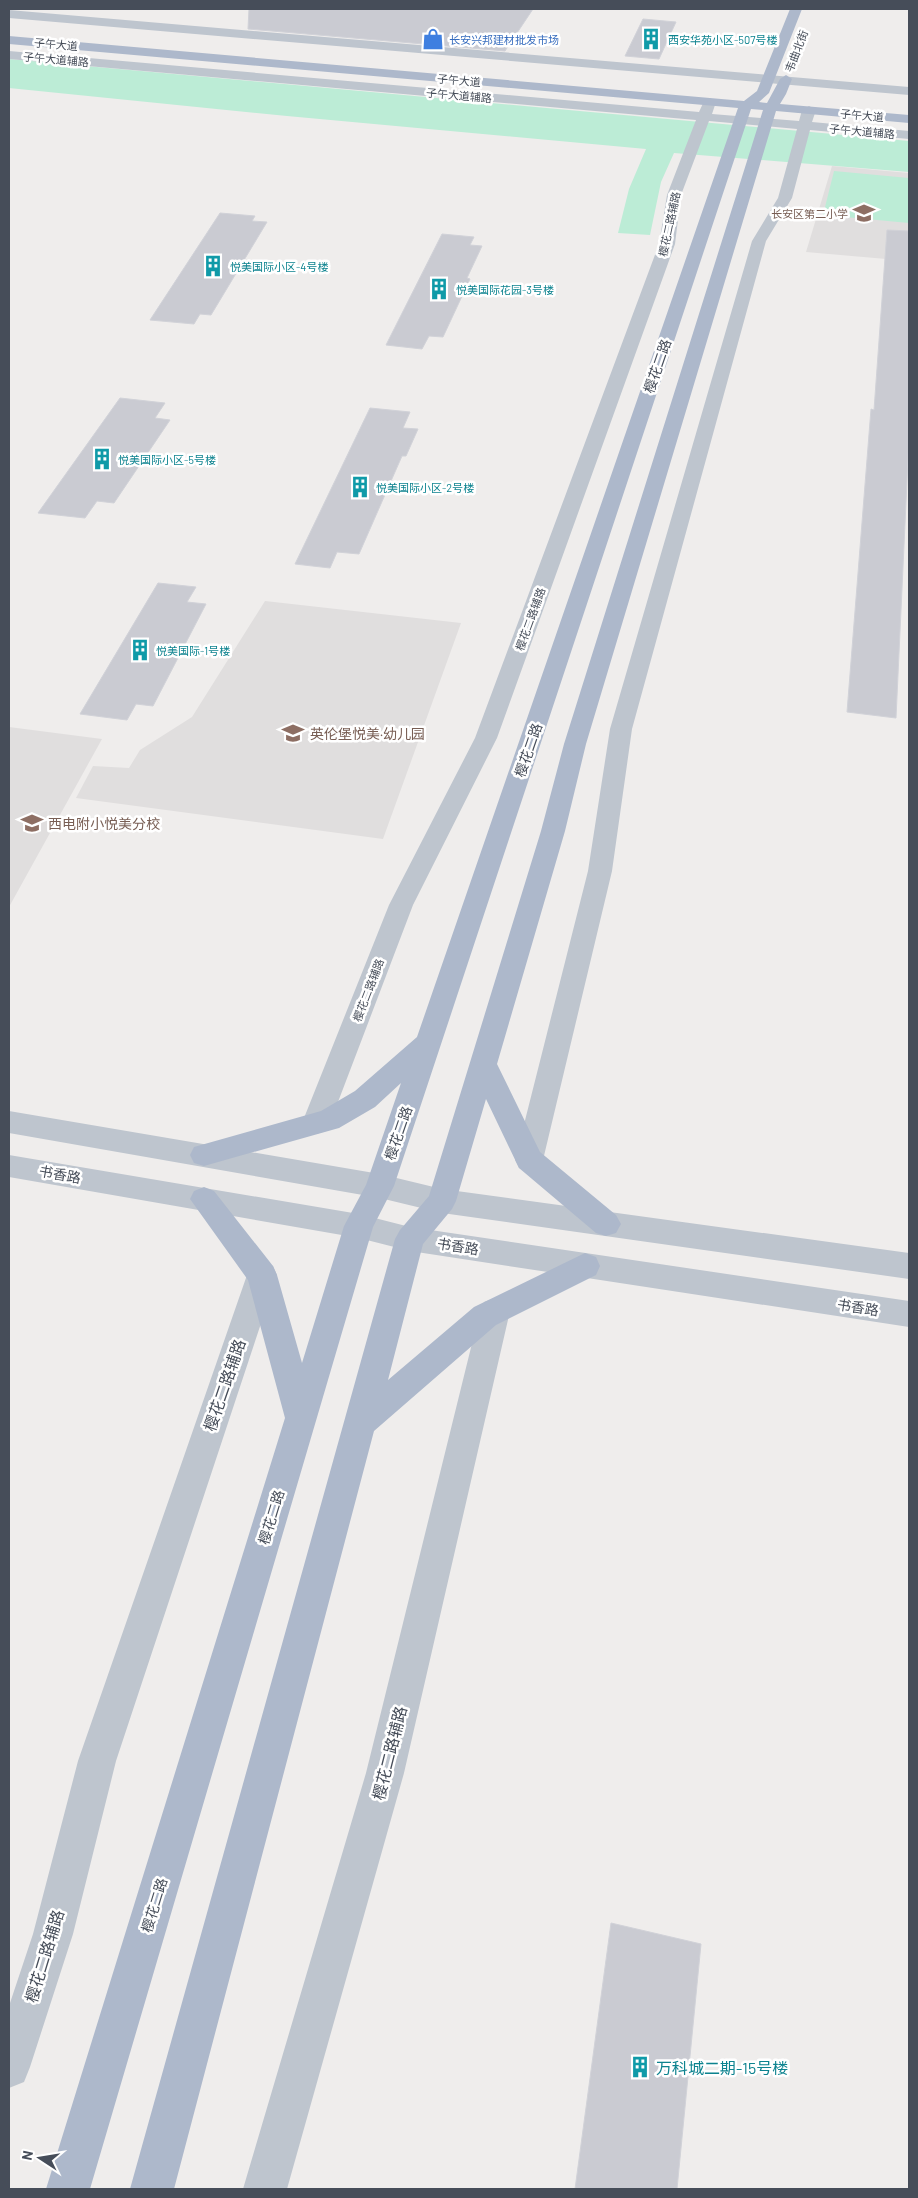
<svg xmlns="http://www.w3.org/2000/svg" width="918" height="2198" font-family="Barlow,'Noto Sans SC',sans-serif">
<rect width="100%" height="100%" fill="#efedec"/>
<path fill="#e0dede" d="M832,166L909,173V261L806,252Z
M265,601L461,623L383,839L76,798L93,766L129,768L140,750L192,717Z
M9,727L102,739L9,907Z"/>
<path fill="#bcecd6" d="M9,59L909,141V172L674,153L661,182L650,235L618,233L629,189L646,149L287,116L9,88Z
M834,171L909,178V223L823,215Z"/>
<path fill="#cacbd2" stroke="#d1d2d8" d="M249,9H533L505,51L248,29Z
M643,19L676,22L659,59L625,56Z
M220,213L255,216L252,221L267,222L211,315L200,314L194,324L150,320Z
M887,230L909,231V438L896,718L847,712L871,409L874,410Z
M442,234L474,237L470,245L482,246L467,278L470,279L443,337L429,336L422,349L386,345Z
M120,398L165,403L155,418L170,420L114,503L97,501L85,518L38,513Z
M370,408L410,412L403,428L418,429L406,456H402L359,554L337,552L330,568L295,564Z
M158,583L196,587L187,602L206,604L153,706L136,704L127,720L80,714Z
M611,1923L701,1944L677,2189H575Z"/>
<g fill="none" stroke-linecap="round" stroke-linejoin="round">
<path fill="#bec5ce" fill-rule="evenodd" d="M9,10L909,87V95L9,18Z
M9,51L699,112L705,99L710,98L716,102L712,114L799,121L802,110L809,106L816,110L812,122L909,131V139L810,130L792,198L766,241L632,729L612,871L543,1160L539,1168L529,1171L519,1168L515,1160L588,871L610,729L752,241L778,198L797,129L709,121L681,195L675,244L497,738L413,905L330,1123L326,1131L316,1134L306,1131L302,1123L389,905L475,738L659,244L667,195L696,120L9,59Z
M9,1111L380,1174L442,1189L909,1253V1279L442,1213L380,1198L9,1133Z
M9,1155L359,1214L410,1227L909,1301V1327L410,1251L359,1238L9,1177Z
M262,1262L273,1266L277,1275L116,1761L73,1934L30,2067L24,2082L9,2088V2006L33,1934L78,1761L247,1275L251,1266Z
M495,1298L506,1302L510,1311L404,1773L287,2189H243L366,1773L480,1311L484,1302Z"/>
<path fill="#adb8cb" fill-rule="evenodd" d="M790,9H802L769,93L759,102L767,103L780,79L786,75L792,79L786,94L780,104L909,115V123L776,111L586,744L565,831L497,1064L540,1152L616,1215L621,1224L616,1233L606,1236L596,1233L519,1168L486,1099L456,1201L452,1209L423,1244L388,1380L474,1307L585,1253L596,1257L600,1266L596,1275L496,1325L374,1431L174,2189H130L395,1239L400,1230L429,1196L541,831L564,744L763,110L751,109L394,1186L373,1227L90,2189H46L285,1418L248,1280L190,1199L194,1191L204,1187L214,1191L273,1266L277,1275L302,1363L344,1226L366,1185L401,1083L375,1107L339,1128L204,1166L194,1163L190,1155L194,1147L321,1111L355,1091L417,1037L738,108L9,44V36L744,101L757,91Z"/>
</g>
<defs>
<g id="shop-bare" transform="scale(1.725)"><path d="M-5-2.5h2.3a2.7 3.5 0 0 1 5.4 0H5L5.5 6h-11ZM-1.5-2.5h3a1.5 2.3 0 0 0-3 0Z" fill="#3f7fe0" stroke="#fff" stroke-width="2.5" paint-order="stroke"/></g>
<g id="building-bare" transform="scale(1.725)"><path d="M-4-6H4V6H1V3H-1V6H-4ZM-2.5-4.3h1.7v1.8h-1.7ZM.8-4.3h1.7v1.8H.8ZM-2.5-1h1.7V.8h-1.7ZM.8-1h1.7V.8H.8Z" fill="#0f9aa8" stroke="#fff" stroke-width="2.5" paint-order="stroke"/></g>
<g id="school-bare" transform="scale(1.725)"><path d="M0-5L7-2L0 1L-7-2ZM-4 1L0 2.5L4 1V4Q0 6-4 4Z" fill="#8d6e63" stroke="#fff" stroke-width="2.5" paint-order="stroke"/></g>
</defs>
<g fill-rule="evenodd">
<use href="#shop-bare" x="433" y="39"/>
<use href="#building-bare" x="651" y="39"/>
<use href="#school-bare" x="864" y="213"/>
<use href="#building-bare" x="213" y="266"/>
<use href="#building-bare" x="439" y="289"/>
<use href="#building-bare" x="102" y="459"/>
<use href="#building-bare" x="360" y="487"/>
<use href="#building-bare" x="140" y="650"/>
<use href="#school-bare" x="293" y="733"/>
<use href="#school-bare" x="32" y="823"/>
<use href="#building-bare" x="640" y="2067"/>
</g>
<g text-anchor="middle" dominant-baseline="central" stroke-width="5" stroke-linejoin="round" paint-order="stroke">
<g font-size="11" fill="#366cbe" stroke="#fff" text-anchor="start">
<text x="449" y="39">长安兴邦建材批发市场</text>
</g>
<g font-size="11" fill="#0d838f" stroke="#fff" text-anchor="start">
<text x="668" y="39">西安华苑小区-507号楼</text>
<text x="230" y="266">悦美国际小区-4号楼</text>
<text x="456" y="289">悦美国际花园-3号楼</text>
<text x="118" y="459">悦美国际小区-5号楼</text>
<text x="376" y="487">悦美国际小区-2号楼</text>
<text x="156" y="650">悦美国际-1号楼</text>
</g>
<g font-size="11" fill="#464d59" stroke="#fff">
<text transform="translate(56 44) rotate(5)">子午大道</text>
<text transform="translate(796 51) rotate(-69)">韦曲北街</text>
<text transform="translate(56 59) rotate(5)">子午大道辅路</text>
<text transform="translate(459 80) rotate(5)">子午大道</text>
<text transform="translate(459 95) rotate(5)">子午大道辅路</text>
<text transform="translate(862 115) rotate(5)">子午大道</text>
<text transform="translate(862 131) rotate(5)">子午大道辅路</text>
<text transform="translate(669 224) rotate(-78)">樱花二路辅路</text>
<text transform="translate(530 619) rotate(-70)">樱花二路辅路</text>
<text transform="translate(368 990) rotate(-69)">樱花二路辅路</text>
</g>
<g font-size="11" fill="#785e54" stroke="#fff" text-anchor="end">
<text x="848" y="213">长安区第二小学</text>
</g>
<g font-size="14" fill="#464d59" stroke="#fff">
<text transform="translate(657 366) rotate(-71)">樱花二路</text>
<text transform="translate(528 750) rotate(-71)">樱花二路</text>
<text transform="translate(398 1133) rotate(-71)">樱花二路</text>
<text transform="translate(60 1174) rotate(10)">书香路</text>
<text transform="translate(458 1246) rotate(9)">书香路</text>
<text transform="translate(858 1307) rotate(9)">书香路</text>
<text transform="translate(271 1517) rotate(-73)">樱花二路</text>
<text transform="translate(154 1905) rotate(-73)">樱花二路</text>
</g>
<g font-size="14" fill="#785e54" stroke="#fff" text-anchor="start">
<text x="310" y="733">英伦堡悦美·幼儿园</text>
<text x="48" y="823">西电附小悦美分校</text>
</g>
<g font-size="16" fill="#464d59" stroke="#fff">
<text transform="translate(224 1385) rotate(-71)">樱花二路辅路</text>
<text transform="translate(389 1753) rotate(-76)">樱花二路辅路</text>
<text transform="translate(44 1956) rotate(-73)">樱花二路辅路</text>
</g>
<g font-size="16" fill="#0d838f" stroke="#fff" text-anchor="start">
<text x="656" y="2067">万科城二期-15号楼</text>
</g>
</g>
<rect width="918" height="2198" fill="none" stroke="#464d59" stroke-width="20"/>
<g transform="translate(40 2158) rotate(282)" stroke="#ffffff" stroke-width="4" paint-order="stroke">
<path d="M0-4L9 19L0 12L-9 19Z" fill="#464d59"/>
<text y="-8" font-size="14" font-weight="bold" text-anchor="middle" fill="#464d59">N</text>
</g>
</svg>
